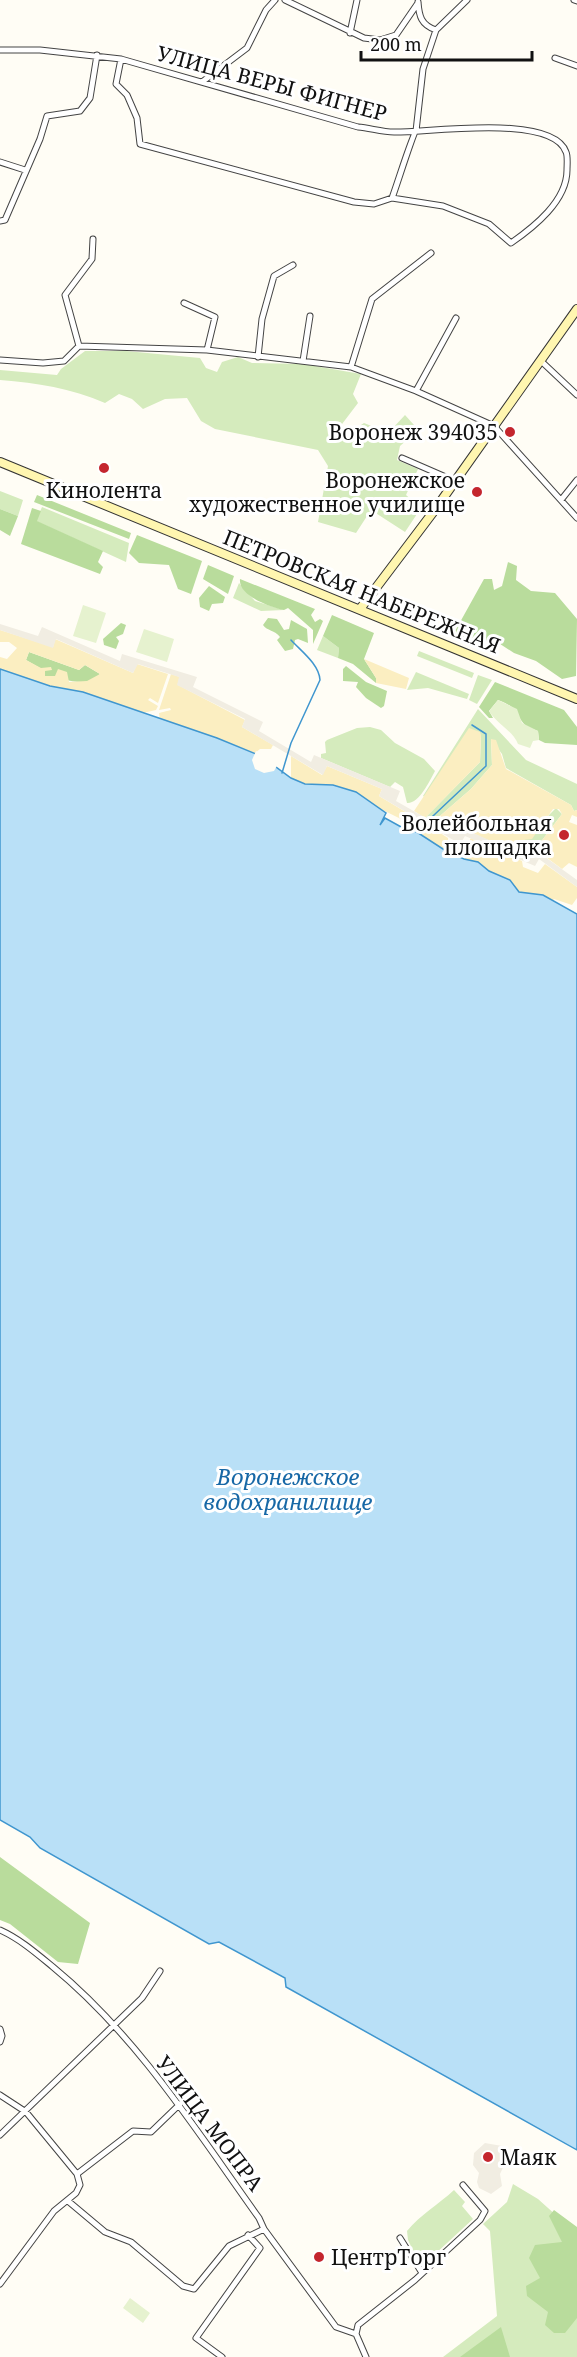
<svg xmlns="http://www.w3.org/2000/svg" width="577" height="2357" font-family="'Noto Serif',serif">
<rect width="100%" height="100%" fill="#fffdf5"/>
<path fill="#d5ebbd" d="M85,351H126L200,358L206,368L217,372L222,362L238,357L252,363L303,364L361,374L353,394L358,403L339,428L327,427L328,434L340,439L364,423L379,429L391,430L405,415L414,425L408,439L400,446L397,460L418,469L406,495L421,508L405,532L371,510L356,533L318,522L328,466L318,450L215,429L201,421L187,398L165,399L143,409L132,399L119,394L105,403C70,388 38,383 0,380V370L57,375L61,369Z
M0,491L23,500L18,516L0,509Z
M42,507L129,543L126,562L36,521Z
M239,583L255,601L284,610L261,611L233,598Z
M323,636L339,648L338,658L317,650Z
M419,651L474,673L472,678L417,656Z
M416,672L469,694L467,699L428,688L407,690Z
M478,675L492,680L477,704L469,700Z
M478,709L526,760L577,784V810L574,811L571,805L506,768L502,754L491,739L492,765L471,789L433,822L425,818L480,762L481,735L467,733L425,797L423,796Z
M370,727L381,730L395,743L424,759L435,771C429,782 419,804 407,803L403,787L395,782L390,787L321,758V754L326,753L325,742L327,740L357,728Z
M556,808L562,814L540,843L539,852L527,844L520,854L516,852L522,842Z
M513,2184L538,2199L577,2234V2357H443L497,2316L490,2231L483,2224L507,2202Z
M454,2190L465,2202L462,2206L473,2219L421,2267L408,2240L407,2231C420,2215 439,2204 454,2190Z"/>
<path fill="#b9dc9c" d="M37,495L131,533L129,539L34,502Z
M32,508L41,511L37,521L103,551L98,562L103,567L100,574L21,544Z
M0,509L18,516L10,536L0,530Z
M137,535L202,561L191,594L178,589L169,565L139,563L129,553Z
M508,562L517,566L516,580L531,591L555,593L577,619L576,676L562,679L536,661L514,653L494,640L466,643L454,633L484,579H492L494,590L502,586Z
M208,565L234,576L228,594L203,579Z
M240,579L315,609L311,615L315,622L320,619L323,621L313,644V630L288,608L284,610C271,607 238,596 240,579Z
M209,586L225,597L223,603L212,604L209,611L200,607L199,598Z
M332,615L374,633L364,659L376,678V683L353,664L338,658L339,648L323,636Z
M268,618L277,619L284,630L289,629L291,620L307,629L308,643L298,639L295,640L293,649L285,651L277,640L280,637C275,630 267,631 263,625Z
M121,623L126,625L123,634L116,637L119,641L116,649L104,645L103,639Z
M29,652L79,670L85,665L100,674C85,691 63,676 45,676V671L26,660Z
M346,666L366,682L387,691L384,706L381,708L366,698L356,687L358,682L343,681V669Z
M495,682L564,710L577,727V745L545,743L539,740L538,731L527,727C512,712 521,709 498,700L489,711L493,718H489L479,707Z
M0,1857L90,1923L78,1964L58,1962L10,1924L0,1920Z
M554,2210L577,2227V2318L565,2333H554L545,2325L548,2312L527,2296L526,2286L540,2278L529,2258L535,2245L562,2242L549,2216Z
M501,2327L510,2357H460Z"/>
<path fill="#fbeec1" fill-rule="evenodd" d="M0,630L53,647L55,639L133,673L137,664L168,674L158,703L150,698L148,700L158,706L156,710L143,713L83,692L50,686L0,669V657L7,659L17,648L9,642H0ZM29,652L79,670L85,665L100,674L87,681L69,682L67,672L58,669L55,676H45V671L52,670L51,667L41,668L26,660Z
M364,659L409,678L406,689L376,683V678Z
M171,674L180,677L178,685L245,720L242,727L273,745L271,749H260L254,754L160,720L159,713L171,710L170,708L159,710Z
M469,728L480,732L481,735L480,762L425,818L414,811Z
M491,739L496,740L506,769L571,805L574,811L577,810V817L572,815L569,822L577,825V867L569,863L562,869L539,852L540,843L562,814L559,809H553L532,839L523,840L516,852L465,830V822L452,820L447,831L433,822L471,789L492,765Z
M291,756L322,775L327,766L382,789L379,796L409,814L405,821L332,785L305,784L291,778Z
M412,815L448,838V843L463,850H467L466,846L471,838L522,861L523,867L538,873L545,864L577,887V898L572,905L554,899L552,902L543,895L519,892L510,880L489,871L478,862L464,860L443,849L406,825Z"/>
<path fill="#e6f2cf" d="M83,605L106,613L96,643L73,636Z
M144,629L174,639L167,662L136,652Z
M498,700L517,709L522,723L538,731L539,740L533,741L530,748L518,744C513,731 497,724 489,711Z
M130,2298L150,2313L143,2323L123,2308Z"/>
<path fill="#f1ede2" d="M0,624L38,636L42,627L120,661L122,654L197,677L193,687L263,722L259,731L311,762L314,755L400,791L396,801L447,830L451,823L520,854L527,844L577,880V887L539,859L535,866L465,836L460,844L379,796L382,789L327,766L323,775L242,727L245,719L177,685L179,677L138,664L133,673L56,639L53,648L0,630Z
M485,2143L502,2146L508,2157L500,2174L502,2186L491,2194L479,2188L477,2182L479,2173L473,2165L474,2153Z"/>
<path fill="#b9e0f7" stroke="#3f96cf" stroke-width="1.5" d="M0,669L50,686L83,692L217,738L261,756L291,778L305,784L333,785L356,792L386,813L380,825L385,818L403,828L406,825L443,849L464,859L478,862L489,871L510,880L519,892L543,895L577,914V2150L286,1987L285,1978L219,1942L209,1944L40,1848L30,1837L0,1820Z"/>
<path fill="#fffdf5" d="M256,751L278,764L274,771L264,773L255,769L252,760Z"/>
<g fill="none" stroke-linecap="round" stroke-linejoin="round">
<path stroke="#3f96cf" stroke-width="1.5" d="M282,773L291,743L320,680C319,664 301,651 291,640
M416,832L486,766V734L472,725"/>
<g stroke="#444" stroke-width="7">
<path id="street" d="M285,0L364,38L380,40L396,35L418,3
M574,0L577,1
M418,2C419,16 421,25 436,30
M436,30L467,0
M350,33L357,0
M0,50H40L121,59L358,127C370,128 382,132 394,132C426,133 552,113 566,152C568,156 567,165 567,170C567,201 534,227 511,243L489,224L443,206L392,198L374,204L354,202L140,144L137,118L127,95L116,84L121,59
M555,58L577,66
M202,82L247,48L266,10L275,0
M0,162L25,170
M392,198C396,188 413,133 416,131L423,69L436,30
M0,221L5,220L40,139L47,116L80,111L90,98L97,55
M184,303L215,317L207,350
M79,346L65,295L92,259L93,239
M258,357L262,319L274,276L293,265
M0,360L43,363L64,361L79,346L207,350L351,367L416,391L494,426L577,518
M303,361L310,316
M541,361L577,395
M351,367L372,299L431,253
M416,391L456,318
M402,458L455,481
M561,500L577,480
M0,1930C20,1939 36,1953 53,1967C137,2036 196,2130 259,2218L264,2229L336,2327L356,2334L366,2357
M0,2029L2,2036L0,2042
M0,2095L26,2112L77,2174
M0,2135L142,1998L160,1971
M68,2201L105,2232L131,2242L183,2286L194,2289L229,2246L264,2229
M400,2238L422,2273
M0,2284L54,2211L76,2193L80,2185L77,2174L133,2131L151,2132L180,2104
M356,2334L358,2325L415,2280L480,2220L485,2211L463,2185
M222,2357L196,2338L260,2248L248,2235"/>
</g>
<g stroke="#333" stroke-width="10">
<path id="secondary" d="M0,462L577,699
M360,609L434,511L577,309"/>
</g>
<use href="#street" stroke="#fff" stroke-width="5"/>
<use href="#secondary" stroke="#fff6b0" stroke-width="8"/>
</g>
<g fill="#c4262e" stroke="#fff" stroke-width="2">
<circle cx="510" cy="432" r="6"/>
<circle cx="104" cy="468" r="6"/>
<circle cx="477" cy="492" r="6"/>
<circle cx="564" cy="835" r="6"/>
<circle cx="488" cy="2157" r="6"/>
<circle cx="319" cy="2257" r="6"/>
</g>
<g text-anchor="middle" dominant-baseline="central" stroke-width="6" stroke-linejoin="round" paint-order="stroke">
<g font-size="21" fill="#111" stroke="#fff">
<text transform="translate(272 83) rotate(15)">УЛИЦА ВЕРЫ ФИГНЕР</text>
<text transform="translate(362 591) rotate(22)">ПЕТРОВСКАЯ НАБЕРЕЖНАЯ</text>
<text transform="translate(210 2123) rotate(53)">УЛИЦА МОПРА</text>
</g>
<g font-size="21" fill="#111" stroke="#fff" text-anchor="end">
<text x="498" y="432">Воронеж 394035</text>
<text x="465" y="480">Воронежское<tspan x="465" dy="24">художественное училище</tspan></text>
<text x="104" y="490" text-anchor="middle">Кинолента</text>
<text x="552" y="823">Волейбольная<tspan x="552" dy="24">площадка</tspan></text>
<text x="500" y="2157" text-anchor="start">Маяк</text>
<text x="331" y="2257" text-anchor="start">ЦентрТорг</text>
</g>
<g font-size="22" font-style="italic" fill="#1768a6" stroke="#fff">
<text x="288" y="1476">Воронежское<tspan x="288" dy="25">водохранилище</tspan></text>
</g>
</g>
<path d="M361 51v9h171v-9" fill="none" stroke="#111111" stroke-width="3"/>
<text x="370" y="51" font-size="18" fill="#111111" stroke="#ffffff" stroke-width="4.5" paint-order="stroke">200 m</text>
</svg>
